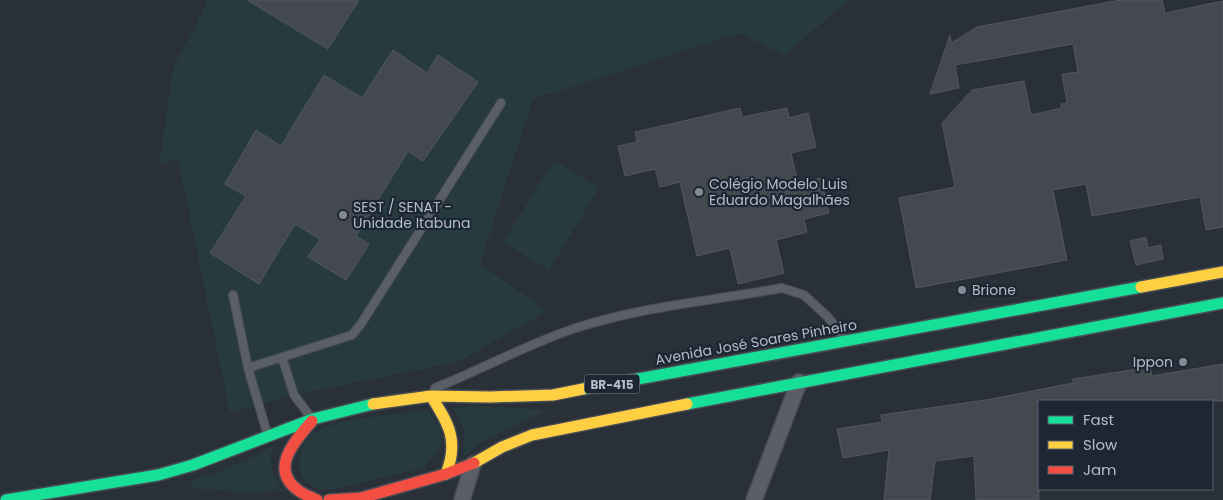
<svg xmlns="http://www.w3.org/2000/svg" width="1223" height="500" font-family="Poppins,sans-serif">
<rect width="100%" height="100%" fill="#2a3038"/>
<path fill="#273a3e" d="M208,0H848L784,56L741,33L533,99L480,264L547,311L458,362L294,395L230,413L178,159L159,165L173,68Z
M554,160L599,188L549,270L503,242Z
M485,406L546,410L480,443L463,458C465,435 467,426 452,408Z
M428,411L440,428L442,444L424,468L334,489H317L305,482L299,469L301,450L310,435L338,422L392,414Z
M273,446C268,466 273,473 283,491L237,492L212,489H193L192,480C222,472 247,461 273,446Z"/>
<path fill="#444950" stroke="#52575f" d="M247,0H359L328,49Z
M1120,0H1162L1165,13L1223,1V227L1206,230L1200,197L1092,216L1086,184L1053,190L1067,260L916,288L899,198L955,187L942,123L972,90L1024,81L1031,115L1062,108L1061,104L1067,103L1062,74L1078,72L1073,44L955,65L959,88L930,94L950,35L951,43L977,27Z
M393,50L427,73L438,55L478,82L423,161L408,151L356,236L369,244L346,280L308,257L320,239L295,224L259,284L210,253L246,196L225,184L256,130L281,146L324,75L362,98Z
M740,108L742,117L787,108L789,118L808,113L816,147L791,153L798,183L821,178L829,213L804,219L807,232L776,240L784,273L738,284L730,248L697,256L680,182L660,187L655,169L625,176L618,146L637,142L635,132Z
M1146,237L1148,248L1161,245L1163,259L1136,265L1130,241Z
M1223,364V401H1039V500H976L974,456L935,461L930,500H884L889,450L843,458L837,429L882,422L881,415L992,399L1073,383V379L1150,367L1152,376Z"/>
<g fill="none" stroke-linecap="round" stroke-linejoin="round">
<g stroke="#484c53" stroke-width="10">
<path id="lane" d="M233,295L248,368L352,335L361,324L501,103
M282,357L294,395L310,416
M248,368L267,433
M435,388C483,369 527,344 576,328C639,307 715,300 782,288L804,295L828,317L843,337"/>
</g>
<g stroke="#484c53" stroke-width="18">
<path id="street" d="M462,500L473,464
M754,500L799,382"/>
</g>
<g stroke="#484c55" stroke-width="14">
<path id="fast" d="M583,389L1141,287
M687,404L1223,303
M6,500L158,475L193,465L313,419L373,404"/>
</g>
<g stroke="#484c55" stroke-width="14">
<path id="slow" d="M1141,287L1223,272
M431,396C449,424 459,441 446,474
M373,404L431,396L490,397L553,395L583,389
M474,463L502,447L532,435L687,404"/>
</g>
<g stroke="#484c55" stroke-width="14">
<path id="jam" d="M312,421C295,441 268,469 299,491C305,495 311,497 317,500
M329,500L361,498L446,474L474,463"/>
</g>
<use href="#lane" stroke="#5a5e66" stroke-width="8"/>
<use href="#street" stroke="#5a5e66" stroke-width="15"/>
<use href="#fast" stroke="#16e098" stroke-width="11"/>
<use href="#slow" stroke="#ffcf43" stroke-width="11"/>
<use href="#jam" stroke="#f24e42" stroke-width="11"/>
</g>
<g fill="#848b96" stroke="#1d2633" stroke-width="2">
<circle cx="699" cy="192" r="5"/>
<circle cx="343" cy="215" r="5"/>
<circle cx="962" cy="290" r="5"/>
<circle cx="1183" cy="362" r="5"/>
</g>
<g text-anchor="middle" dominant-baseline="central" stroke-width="4.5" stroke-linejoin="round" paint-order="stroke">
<rect fill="#1d2633" stroke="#878f9c" stroke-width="1" x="584.5" y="374.5" width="55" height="19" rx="4"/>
<g font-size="12" font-weight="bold" fill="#b4bcc9">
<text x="612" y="384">BR-415</text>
</g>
<g font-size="14" fill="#b4bcc9" stroke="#1d2633" text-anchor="start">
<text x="709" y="184">Colégio Modelo Luis<tspan x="709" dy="16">Eduardo Magalhães</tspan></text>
<text x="353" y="207">SEST / SENAT -<tspan x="353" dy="16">Unidade Itabuna</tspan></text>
<text x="972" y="290">Brione</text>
<text x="1173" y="362" text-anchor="end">Ippon</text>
</g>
<g font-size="14" fill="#b4bcc9" stroke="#1d2633">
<text transform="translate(756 342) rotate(-10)">Avenida José Soares Pinheiro</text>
</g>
</g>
<rect x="1038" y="400" width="175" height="90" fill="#1d2633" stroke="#59626f"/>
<rect x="1048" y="416" width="25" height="8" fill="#16e098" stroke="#59626f"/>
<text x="1083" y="425" font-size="15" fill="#b4bcc9">Fast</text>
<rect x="1048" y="441" width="25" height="8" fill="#ffcf43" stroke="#59626f"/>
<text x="1083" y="450" font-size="15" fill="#b4bcc9">Slow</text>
<rect x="1048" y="466" width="25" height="8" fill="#f24e42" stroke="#59626f"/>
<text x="1083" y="475" font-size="15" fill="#b4bcc9">Jam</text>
</svg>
